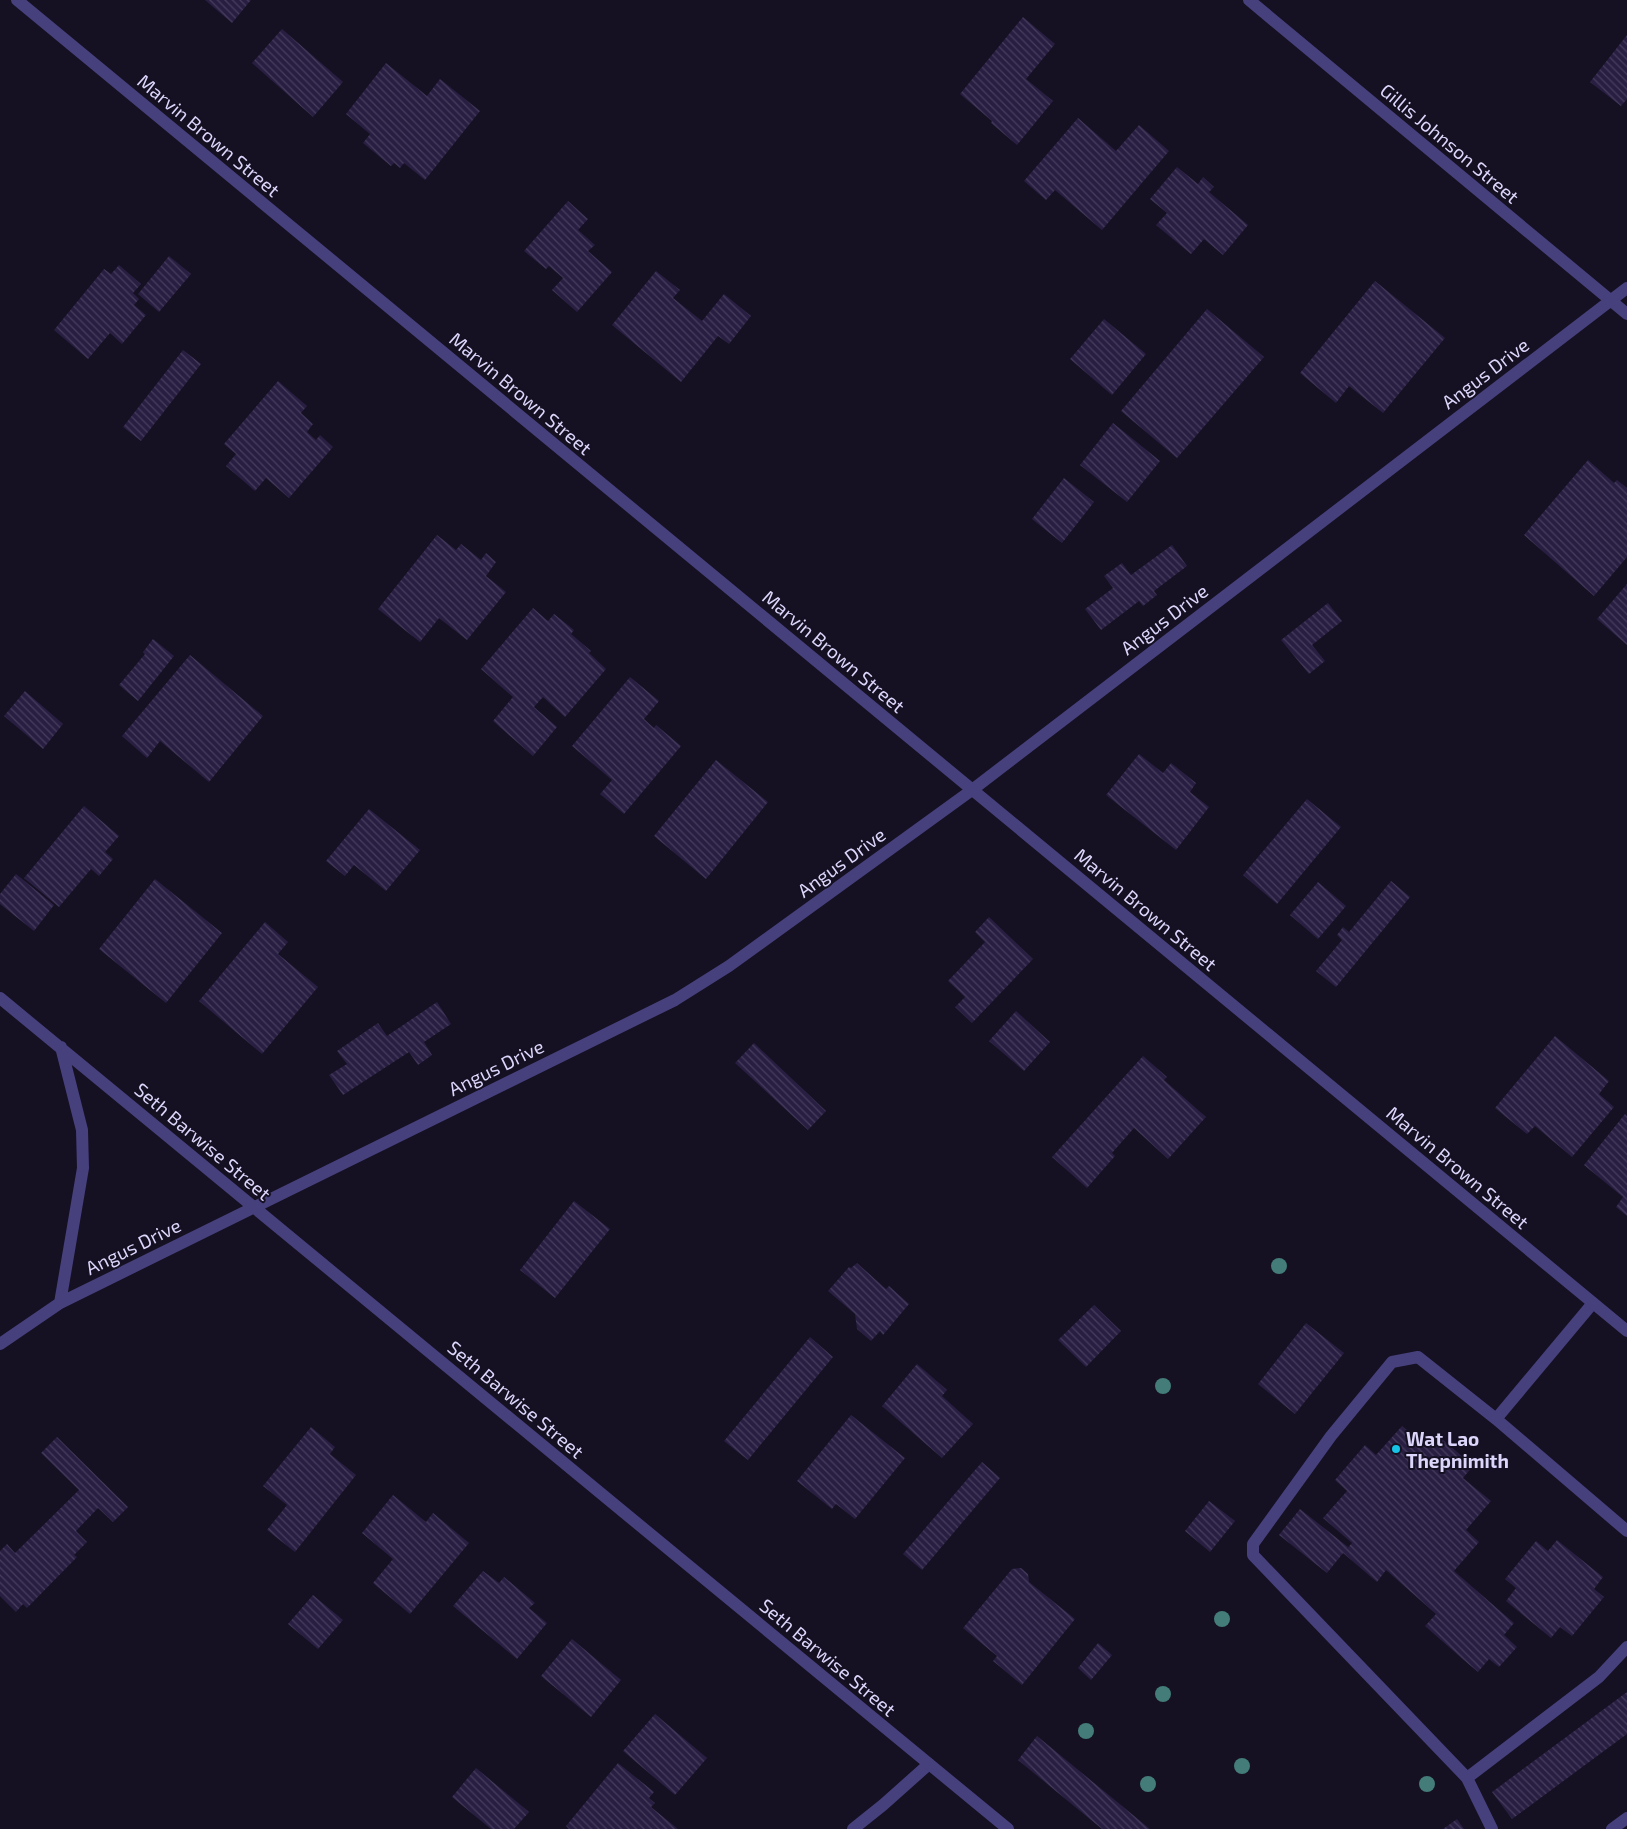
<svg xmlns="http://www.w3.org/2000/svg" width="1627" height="1829" font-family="'Exo 2',sans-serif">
<defs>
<pattern id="building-back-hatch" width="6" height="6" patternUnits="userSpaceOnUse" patternTransform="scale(1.25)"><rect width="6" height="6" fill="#281e42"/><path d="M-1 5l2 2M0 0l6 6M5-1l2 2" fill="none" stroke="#473e5e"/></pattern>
</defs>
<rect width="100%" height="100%" fill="#151022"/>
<path fill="url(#building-back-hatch)" d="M205,0H251L232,23Z
M1023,17L1055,44L1026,79L1053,101L1017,145L991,123L992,121L960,94Z
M282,29L343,82L313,117L252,63Z
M1627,35V99L1621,106L1590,82Z
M386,63L427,96L440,79L480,111L425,180L404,163L400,168L394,163L391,166L363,143L370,134L346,114Z
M1078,118L1116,151L1139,125L1169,151L1102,230L1055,190L1046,200L1024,181Z
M1177,167L1198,184L1203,177L1214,187L1209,192L1248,225L1223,255L1204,239L1191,254L1156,225L1167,213L1150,199Z
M568,201L588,219L578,230L595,245L588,251L612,272L577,312L552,290L563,278L549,266L546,269L524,251Z
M169,256L191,274L159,312L138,294Z
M119,265L141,284L133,293L139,299L134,305L146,315L122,344L110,333L88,359L54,330L104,269L111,274Z
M656,271L680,290L673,298L702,321L724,294L751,316L729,344L718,336L681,382L612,325Z
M1375,281L1445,338L1383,413L1349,386L1336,403L1300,373Z
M1207,309L1264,357L1177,458L1121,411Z
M1104,319L1146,354L1112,395L1070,359Z
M183,350L201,364L141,441L123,427Z
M278,381L307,406L301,413L313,424L307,432L316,440L320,435L333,447L289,498L266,478L255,491L226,466L236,454L224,444Z
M1113,423L1160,461L1127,502L1080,465Z
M1588,460L1614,483L1617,480L1627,488V557L1594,596L1524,535Z
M1064,478L1094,502L1062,543L1032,519Z
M437,535L456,550L461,544L481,560L486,553L496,562L486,576L506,592L467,640L439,618L420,642L378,609Z
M1172,545L1187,566L1154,591L1157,595L1143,606L1139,601L1101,630L1085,609L1113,588L1104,576L1122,563L1131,575Z
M1627,584V645L1597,619Z
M1328,603L1342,621L1312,645L1325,661L1309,674L1281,640Z
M533,608L548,621L554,614L574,630L571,634L591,651L589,653L606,669L565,717L543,697L534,707L557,727L533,756L493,721L513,697L481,669Z
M153,639L174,656L138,701L119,685L145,654L143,652Z
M190,655L263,716L209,782L160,741L147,758L122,736Z
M630,677L659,701L644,719L654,728L656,725L681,746L624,814L600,794L612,780L572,746Z
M25,691L63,724L43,749L4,716Z
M1139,754L1163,773L1171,763L1196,783L1190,792L1209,807L1176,850L1106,795Z
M716,760L768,802L706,879L654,836Z
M1307,799L1341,827L1277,904L1243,875Z
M84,806L119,836L105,852L113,859L99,876L91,869L59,907L24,878Z
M369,809L420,850L386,891L354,865L345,876L326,861Z
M16,874L54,905L34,931L0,904V894Z
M155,879L222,933L166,1003L99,949Z
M1391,881L1410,897L1336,987L1316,971L1342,940L1337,935L1343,927L1349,932Z
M1318,882L1346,906L1318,939L1290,915Z
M989,917L1033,959L972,1023L955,1007L965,997L948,981L985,942L975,932Z
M265,922L288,942L278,954L318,987L262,1054L199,1001Z
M437,1002L451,1024L424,1042L432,1055L418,1065L409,1052L343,1095L329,1075L347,1064L337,1051L378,1023L387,1036Z
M1016,1011L1050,1042L1024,1071L989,1041Z
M1555,1036L1609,1081L1599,1094L1614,1107L1572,1157L1535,1126L1527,1134L1495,1108Z
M754,1043L826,1111L808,1130L735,1063Z
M1143,1056L1167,1077L1164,1080L1206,1117L1168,1159L1134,1128L1112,1153L1115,1156L1087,1188L1052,1157Z
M1625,1114L1627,1116V1216L1616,1207L1623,1197L1584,1165Z
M574,1201L610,1229L555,1298L520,1270Z
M857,1263L886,1289L889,1286L909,1304L883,1335L880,1331L871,1341L857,1329L855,1314L828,1291L849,1267L851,1268Z
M1094,1305L1121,1331L1086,1367L1058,1340Z
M1306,1323L1344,1353L1295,1414L1258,1384Z
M810,1337L833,1357L748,1460L724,1441Z
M917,1364L947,1390L942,1396L973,1424L942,1458L882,1406Z
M851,1415L905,1458L855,1519L836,1504L832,1509L797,1481Z
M1402,1426L1428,1448L1439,1436L1473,1466L1463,1478L1491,1501L1466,1530L1479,1542L1454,1571L1514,1623L1504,1635L1517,1647L1499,1667L1489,1659L1478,1672L1458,1655L1425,1626L1436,1614L1386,1570L1377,1582L1343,1553L1352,1543L1323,1518L1347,1491L1335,1480L1365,1445L1376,1455Z
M311,1427L335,1447L330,1454L356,1475L295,1552L267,1530L287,1505L263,1486Z
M57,1437L128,1507L113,1522L98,1508L76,1531L87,1542L74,1555L77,1557L27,1608L23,1604L16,1612L0,1596V1551L7,1544L15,1553L79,1490L41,1453Z
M982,1462L1000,1478L922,1570L903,1554Z
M393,1495L426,1522L433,1513L469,1543L410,1614L373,1583L393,1559L362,1533Z
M1209,1501L1235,1521L1210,1552L1185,1531Z
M1300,1509L1348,1547L1327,1573L1279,1535Z
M1557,1540L1603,1577L1594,1589L1604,1597L1572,1636L1560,1627L1551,1638L1506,1601L1516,1588L1505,1579L1536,1541L1548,1551Z
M1021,1568L1028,1574L1029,1582L1075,1619L1022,1685L993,1661L997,1656L963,1628L1012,1569Z
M483,1571L499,1583L504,1577L535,1603L529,1608L547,1623L517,1659L453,1606Z
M313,1595L343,1620L318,1649L288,1624Z
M572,1639L621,1680L591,1717L541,1676Z
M1098,1643L1112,1655L1091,1680L1078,1668Z
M1627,1692V1734L1512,1819L1492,1792Z
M655,1714L707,1758L675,1795L623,1751Z
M1037,1736L1150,1829H1102L1018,1760Z
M618,1763L654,1792L649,1798L655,1803L651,1807L678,1829H569L566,1826Z
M476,1768L529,1812L514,1829H491L452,1797Z
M1457,1819L1464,1829H1443Z"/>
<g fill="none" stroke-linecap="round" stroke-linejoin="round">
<path stroke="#46407d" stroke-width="12" d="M1593,1303L1496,1419L1627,1531
M1467,1778L1253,1555V1544L1331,1436L1392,1362L1418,1357L1496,1419
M853,1829L883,1805L929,1764
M1492,1829L1467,1778L1599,1677L1627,1647"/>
<path stroke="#46407d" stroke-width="12" d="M17,0L1627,1331
M1249,0L1627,314
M0,998L1008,1829
M60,1303L83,1168L82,1130L61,1047
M0,1344L60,1303L675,1000L729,966L972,790L1627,288
M1612,1829L1627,1818"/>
</g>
<g fill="#437c79">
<circle cx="1279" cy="1266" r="8"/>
<circle cx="1163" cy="1386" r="8"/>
<circle cx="1222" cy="1619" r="8"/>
<circle cx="1163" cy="1694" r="8"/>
<circle cx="1086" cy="1731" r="8"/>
<circle cx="1242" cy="1766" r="8"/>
<circle cx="1148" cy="1784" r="8"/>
<circle cx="1427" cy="1784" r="8"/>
</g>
<circle fill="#16c3e6" stroke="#151022" stroke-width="2" cx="1396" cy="1449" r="5"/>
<g text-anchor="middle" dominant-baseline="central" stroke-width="4" stroke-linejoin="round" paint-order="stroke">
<g font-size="19" fill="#dcd6fb" stroke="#151022">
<text transform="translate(209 135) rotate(40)">Marvin Brown Street</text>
<text transform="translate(1450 143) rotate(40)">Gillis Johnson Street</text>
<text transform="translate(1485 373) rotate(-37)">Angus Drive</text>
<text transform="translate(521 393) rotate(40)">Marvin Brown Street</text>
<text transform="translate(1164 619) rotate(-37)">Angus Drive</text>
<text transform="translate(834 651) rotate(40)">Marvin Brown Street</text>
<text transform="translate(841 862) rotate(-36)">Angus Drive</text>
<text transform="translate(1146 909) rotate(40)">Marvin Brown Street</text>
<text transform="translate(496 1067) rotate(-26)">Angus Drive</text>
<text transform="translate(203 1141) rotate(40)">Seth Barwise Street</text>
<text transform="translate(1458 1167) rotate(40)">Marvin Brown Street</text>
<text transform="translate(133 1246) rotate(-26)">Angus Drive</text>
<text transform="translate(516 1399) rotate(40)">Seth Barwise Street</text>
<text transform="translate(828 1657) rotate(40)">Seth Barwise Street</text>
</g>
<g font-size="19" font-weight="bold" fill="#dcd6fb" stroke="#151022" text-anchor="start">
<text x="1406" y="1438">Wat Lao<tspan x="1406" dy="22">Thepnimith</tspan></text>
</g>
</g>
</svg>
